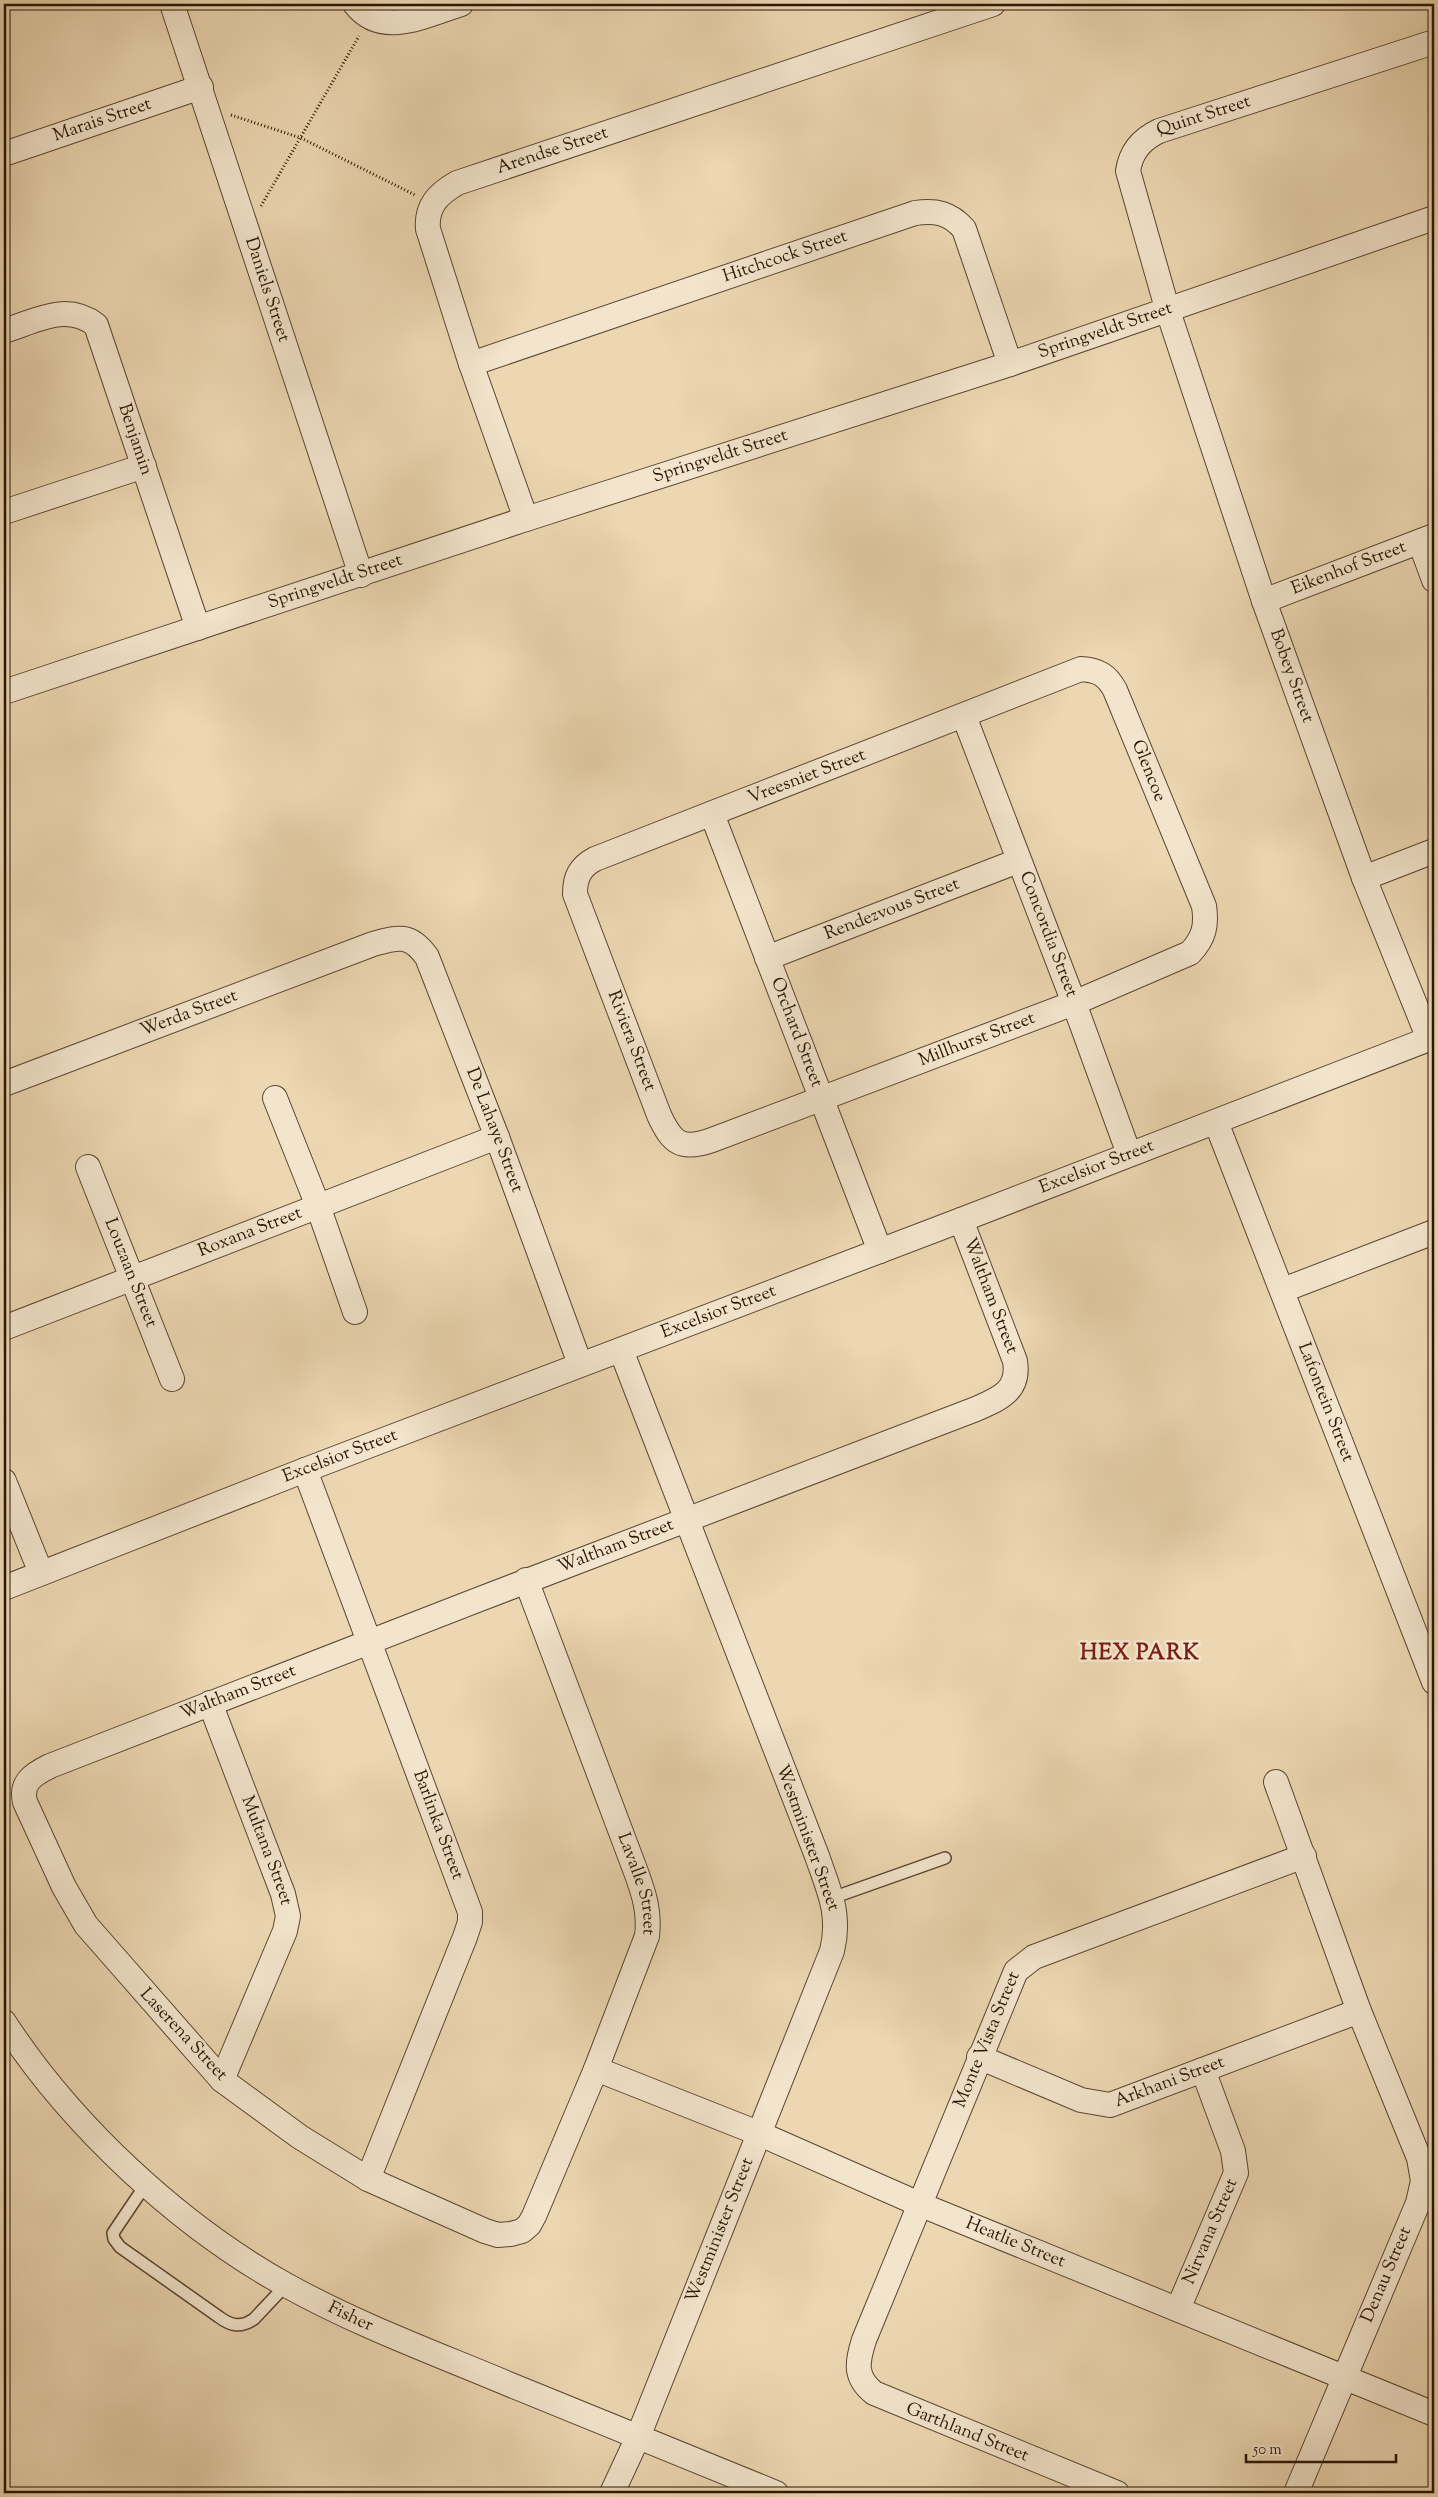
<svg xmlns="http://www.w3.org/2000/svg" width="1438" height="2497" font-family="'Sorts Mill Goudy',serif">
<rect width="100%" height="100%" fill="#ecd7b2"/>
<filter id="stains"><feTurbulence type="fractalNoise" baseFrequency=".004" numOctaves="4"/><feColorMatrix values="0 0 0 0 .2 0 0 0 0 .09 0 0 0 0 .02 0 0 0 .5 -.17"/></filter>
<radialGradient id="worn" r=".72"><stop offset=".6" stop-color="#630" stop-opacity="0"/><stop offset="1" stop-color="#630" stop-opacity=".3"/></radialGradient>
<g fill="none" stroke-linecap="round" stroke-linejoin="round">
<g stroke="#594630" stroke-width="14">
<path id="lane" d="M832,1898L945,1858
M146,2184L113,2233L114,2239L120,2247L219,2317C231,2326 241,2328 254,2319L286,2285"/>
</g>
<g stroke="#594630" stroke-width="26">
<g id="street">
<path id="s1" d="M172,4L361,575"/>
<path d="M355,4C382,39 426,15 461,4"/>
<path id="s2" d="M4,154L201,87"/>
<path id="s3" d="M4,331C36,321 66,302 96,325L198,628"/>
<path id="s4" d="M471,364L915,213C936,210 950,213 964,229L1010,364"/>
<path d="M4,512L144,466"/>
<path id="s5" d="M526,519L471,364L428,229C426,206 438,194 457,183L993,4"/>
<path d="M1420,542L1434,580"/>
<path id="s6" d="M1264,601L1434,536"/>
<path d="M1081,669C1098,670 1107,675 1115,690L1204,906C1207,926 1204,938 1190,953L1074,1003L712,1140C681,1151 672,1143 659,1115L575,894C575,877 580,867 595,859Z"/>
<path id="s7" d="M4,692L526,519L1010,364L1434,218"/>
<path id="s8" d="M964,716L1074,1003L1129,1154"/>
<path id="s9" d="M712,814L880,1251"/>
<path d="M1364,878L1434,851"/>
<path id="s10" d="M767,958L1018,861"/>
<path id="s11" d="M1429,1039L1364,878L1264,601L1167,308L1128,171C1131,151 1142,139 1159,131L1434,42"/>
<path id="s12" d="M4,1084L373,944C398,937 410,933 427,957L497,1137L580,1364"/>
<path d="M275,1098L318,1206L355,1312"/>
<path id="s13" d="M1216,1122L1434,1682"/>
<path id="s14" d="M88,1167L172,1379"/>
<path d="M1283,1290L1434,1232"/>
<path id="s15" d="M4,1328L497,1137"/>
<path id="s16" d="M305,1470L470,1912V1922L465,1937L368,2179"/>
<path d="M4,1481L41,1573"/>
<path id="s17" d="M526,1580L636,1872C644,1894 650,1912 647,1936L596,2069L534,2216L529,2225L522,2231L511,2234L498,2235L485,2231L368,2179L300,2137L222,2080L86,1925L64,1887L25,1802C20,1782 34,1774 50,1766C358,1646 667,1526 976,1409C999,1399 1020,1391 1015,1361L961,1220"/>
<path id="s18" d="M4,1588L305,1470L961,1220L1434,1037"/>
<path id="s19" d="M210,1703L283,1894L288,1916L285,1931L222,2080"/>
<path d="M1276,1782L1359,2011L1419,2158L1423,2181L1418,2203L1296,2493"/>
<path id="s20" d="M4,2022C71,2125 178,2225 286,2285C356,2324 432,2352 506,2383C596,2420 686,2457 776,2493"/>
<path id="s21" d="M979,2057L1081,2100L1110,2105L1359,2011"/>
<path id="s22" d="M596,2069L758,2133L919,2204L1434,2414"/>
<path id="s23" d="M1178,2309L1236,2173L1233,2151L1203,2070"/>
<path id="s24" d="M612,2493L638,2437L832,1951C841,1914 829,1891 817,1856L621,1350"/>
<path id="s25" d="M1117,2493L874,2393C854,2377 857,2362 864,2340L1016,1971L1034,1957L1304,1856"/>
</g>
</g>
<path stroke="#281605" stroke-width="3" stroke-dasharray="1 2.5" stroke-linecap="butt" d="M231,115L301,138L415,195
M261,206L359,36"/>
<use href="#lane" stroke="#f3e5cd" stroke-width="11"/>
<use href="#street" stroke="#f3e5cd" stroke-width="24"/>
</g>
<g text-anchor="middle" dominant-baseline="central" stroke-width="5" stroke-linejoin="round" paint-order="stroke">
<g font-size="18" fill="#281605" stroke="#f3e5cd">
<text stroke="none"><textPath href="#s11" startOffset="1019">Quint Street</textPath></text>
<text stroke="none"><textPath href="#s2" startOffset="104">Marais Street</textPath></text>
<text stroke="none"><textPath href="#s5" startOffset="465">Arendse Street</textPath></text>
<text stroke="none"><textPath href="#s4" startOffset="332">Hitchcock Street</textPath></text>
<text stroke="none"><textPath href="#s1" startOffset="301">Daniels Street</textPath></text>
<text stroke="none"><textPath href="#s7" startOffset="1159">Springveldt Street</textPath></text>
<text stroke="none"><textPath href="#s3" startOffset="218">Benjamin</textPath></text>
<text stroke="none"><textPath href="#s7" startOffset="754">Springveldt Street</textPath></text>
<text stroke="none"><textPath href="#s6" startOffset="91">Eikenhof Street</textPath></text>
<text stroke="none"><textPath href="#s7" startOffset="349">Springveldt Street</textPath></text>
<text transform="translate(1291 676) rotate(70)">Bobey Street</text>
<text transform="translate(1148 771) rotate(68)">Glencoe</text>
<text transform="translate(807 777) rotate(-21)">Vreesniet Street</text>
<text stroke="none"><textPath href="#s10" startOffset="134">Rendezvous Street</textPath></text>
<text stroke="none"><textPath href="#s8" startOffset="234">Concordia Street</textPath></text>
<text stroke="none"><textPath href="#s12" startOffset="198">Werda Street</textPath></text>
<text stroke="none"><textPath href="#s9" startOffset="234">Orchard Street</textPath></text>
<text transform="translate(977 1040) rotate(-21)">Millhurst Street</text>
<text transform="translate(631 1041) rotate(69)">Riviera Street</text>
<text stroke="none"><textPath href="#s12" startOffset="642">De Lahaye Street</textPath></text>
<text stroke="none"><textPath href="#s18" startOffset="1171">Excelsior Street</textPath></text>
<text stroke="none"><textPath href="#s15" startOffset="264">Roxana Street</textPath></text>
<text stroke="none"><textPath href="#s14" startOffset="114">Louzaan Street</textPath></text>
<text transform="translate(990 1296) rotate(69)">Waltham Street</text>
<text stroke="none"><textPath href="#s18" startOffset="766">Excelsior Street</textPath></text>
<text stroke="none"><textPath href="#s13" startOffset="301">Lafontein Street</textPath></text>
<text stroke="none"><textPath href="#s18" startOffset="361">Excelsior Street</textPath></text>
<text stroke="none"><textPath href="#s17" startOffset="2041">Waltham Street</textPath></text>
<text stroke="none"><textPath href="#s17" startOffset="1636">Waltham Street</textPath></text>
<text stroke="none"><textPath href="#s16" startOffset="379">Barlinka Street</textPath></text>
<text transform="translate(807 1838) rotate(70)">Westminister Street</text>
<text stroke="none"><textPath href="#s19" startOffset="158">Multana Street</textPath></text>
<text stroke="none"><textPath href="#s17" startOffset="324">Lavalle Street</textPath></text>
<text transform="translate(183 2035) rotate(47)">Laserena Street</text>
<text stroke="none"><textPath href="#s25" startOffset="646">Monte Vista Street</textPath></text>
<text stroke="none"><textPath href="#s21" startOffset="204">Arkhani Street</textPath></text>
<text stroke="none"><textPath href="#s24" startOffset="284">Westminister Street</textPath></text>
<text stroke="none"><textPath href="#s23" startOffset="84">Nirvana Street</textPath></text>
<text stroke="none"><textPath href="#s22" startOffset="454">Heatlie Street</textPath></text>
<text transform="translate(1387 2275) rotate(-67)">Denau Street</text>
<text stroke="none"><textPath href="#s20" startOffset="461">Fisher</textPath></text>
<text transform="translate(967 2433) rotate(22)">Garthland Street</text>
</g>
<g font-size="22" font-weight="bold" letter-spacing="1" fill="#7a1f14" stroke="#f3e5cd">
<text x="1140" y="1654">HEX PARK</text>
</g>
</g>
<rect width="1438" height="2497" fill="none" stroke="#ecd7b2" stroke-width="20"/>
<rect x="5" y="5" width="1428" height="2487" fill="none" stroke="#281605" stroke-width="2.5"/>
<rect x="10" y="10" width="1418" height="2477" fill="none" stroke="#281605"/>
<path d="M1246 2454v8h150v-8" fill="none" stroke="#281605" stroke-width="2.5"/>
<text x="1253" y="2454" font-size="15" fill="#281605" stroke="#f3e5cd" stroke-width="4" paint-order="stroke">50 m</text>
<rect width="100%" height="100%" filter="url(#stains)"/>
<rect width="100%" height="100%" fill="url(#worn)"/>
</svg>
